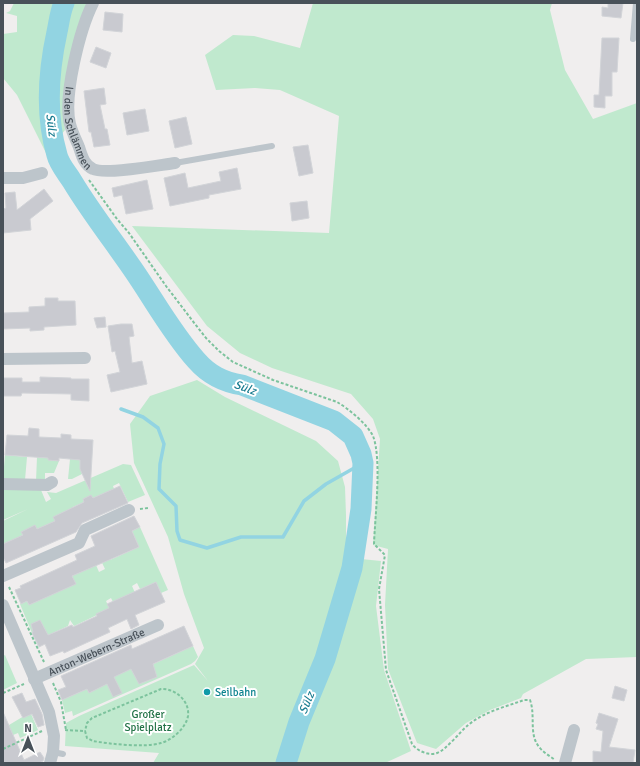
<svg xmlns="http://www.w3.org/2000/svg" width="640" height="766" font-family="Signika,sans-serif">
<rect width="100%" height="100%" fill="#f0eeee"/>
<path fill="#c0e9ce" d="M14,3H55L45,55L40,104L51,146L46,153L17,95L3,78V34L17,32V16L6,13L10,11Z
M73,3H88L63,110L65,130L60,136C56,92 60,45 73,3Z
M313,3H552L550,10L565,70L593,119L637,103V657L586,659L523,694L521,698L490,710L466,723L436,749L417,743L388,669L385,605L388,549L373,545L380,439L373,419L351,394L272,368L240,353L207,326L132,226L329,233L339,116L280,90L255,88L216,90L205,55L233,35L254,36L300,48Z
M197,380L225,397L316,441L338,461L345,487L346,515V553L361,559L381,561L376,606L384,670L411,751L385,763H153L159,753L65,746L66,723L79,716L194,665L208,681L195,664L204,648L184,594L168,537L134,463L130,424L150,396Z
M5,455L27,457L25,480L3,478Z
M37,457L48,458V460L59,461L54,473H45V481H36Z
M70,459L80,460V464H82V474L72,479H68Z
M123,464L131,465L145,495L128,502L119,483L113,486L114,489L93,498L91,496L83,499L84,502L73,507L74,509L54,517L55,521L37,529L35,526L21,532L23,535L4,544L3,543V521L28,509L3,520V489L41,490L46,502L51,499L47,492L56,493Z
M140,527L168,590L161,593L156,582L140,589L137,583L132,586L140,604L113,602L111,598L106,601L110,610L97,614V615L74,626L70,620L68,626L46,636L42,629L32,633L20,604L27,601L29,605L46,597L73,578L72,576L96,565L99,572L105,569L95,548L103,544L110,560L139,547L132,531Z
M193,646L198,657L195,661L191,664L73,716L72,711L65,713L62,700L87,689L89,693L98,688L96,684L139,665L147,667Z
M5,655L17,683L3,690V656Z
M25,700L38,730L20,738L18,733L13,735L8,724L9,725L24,716L18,703Z"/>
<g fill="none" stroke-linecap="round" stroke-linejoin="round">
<path stroke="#92d4e2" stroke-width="3.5" d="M121,409L143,417L158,428L164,444L160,464L159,489L176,506L177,531L180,540L207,548L241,537H283L304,501L326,484L363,463"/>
<path stroke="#92d4e2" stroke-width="21" d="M64,3C60,12 59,23 57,32C48,73 45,114 57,155C59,164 67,173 72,181C90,211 112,239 132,268C153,298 171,332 196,360C209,375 223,382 242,385L334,421L353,436L361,454L363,463L361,509L352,568L325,659L299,722L286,763"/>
</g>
<path fill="#c9cad0" stroke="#d2d4d8" d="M608,3H623L621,18L602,16V7L608,8Z
M105,12L123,14L122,32L103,30Z
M602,38H619L617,72H612V96H605V108L594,107V95H599Z
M96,47L111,53L106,68L90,62Z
M104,88L106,104L100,105L105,129H107L110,145L94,147L91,132H89L84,91Z
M145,109L149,131L127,135L123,113Z
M186,117L192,144L175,148L169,121Z
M308,145L313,173L299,176L293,147Z
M237,168L241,189L209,195V198L170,206L164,178L185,173L188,188L221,181L219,172Z
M147,180L153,209L126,214L122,195L114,197L112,188Z
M44,189L53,201L30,219L31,230L3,233V209L6,208L5,193L15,192L17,210Z
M307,201L309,218L292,221L290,203Z
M45,298H58V301H75L76,325L44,327V330L30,331V328L3,329V313L29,312V307L45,306Z
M105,317L106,327L97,328L94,318Z
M121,324H132L134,336L129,337L132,363L142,361L147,384L111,392L107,375L120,372L115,351L112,352L108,326Z
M40,377L71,378V379H89V401L71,400V394L22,393L21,396H3V378H22V382H40Z
M29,428L39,429V437L61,438V434L71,435V439L93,440L90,491L80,469V460L59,458V461L48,460V458L5,455L7,435L28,436Z
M120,486L128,503L82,523L76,532L6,563L3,557V544L23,535L21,532L35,525L37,529L55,521L53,517L84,502L83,499L91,495L93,498Z
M134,516L140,527L132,531L139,547L72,576L76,584L29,605L27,601L21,604L15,590L21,588L20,586L77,560L75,555L95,546L91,536Z
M156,582L165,602L135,615L139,625L131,629L127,619L108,628L110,632L64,653L63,651L50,656L45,644L39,647L32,633L33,632L31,624L40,620L48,635L72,625L73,627L97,616L96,614L109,608L107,604Z
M184,626L193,646L153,664L157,677L139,684L131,669L114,677L122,693L113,697L107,684L89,693L87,689L62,700L58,690L66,687L61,676L131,645L132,649Z
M615,686L627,690L624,701L612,698Z
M22,693L26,702L35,699L42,714L44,725L38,727L32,714L23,718L12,697Z
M3,712L24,760L40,752L44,758L43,761L39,763H3Z
M599,713L618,719L609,747L635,750L633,763H593V751L601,752L603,731L596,729L598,724L596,723Z"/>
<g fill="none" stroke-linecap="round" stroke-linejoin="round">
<path stroke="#7cc39d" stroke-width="2" stroke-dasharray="3 2" stroke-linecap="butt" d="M89,180L117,219L129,233L166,286L195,324L206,338L219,351L233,362L273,380L337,402C349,409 367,424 373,436C382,459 375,517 374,544L385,555L379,589L386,670L412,744C417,751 429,756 437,753C446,750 460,732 467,726C483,712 505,707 524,700H530C536,716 528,735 540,748C544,753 550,756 555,760
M140,509L148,508
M9,587L44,662
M53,683L61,702L66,730
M3,693L24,684
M65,730L85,731L87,738L93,741C111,744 143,748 161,743C172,740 186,728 188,716C190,701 175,688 161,689L92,718L87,723L85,731
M3,749L42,731"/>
<path stroke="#bdc5cb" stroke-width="6" d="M633,39L636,3
M175,163L272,146
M53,752L63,754"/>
<g stroke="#bdc5cb" stroke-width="12">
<path id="s1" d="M93,3C80,29 63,96 70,124C72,132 76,140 79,147C82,156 84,165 93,169C105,175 159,165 175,163"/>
<path d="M3,178H23L42,173"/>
<path d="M3,359L85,358"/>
<path d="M3,484L47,485L52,482"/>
<path d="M3,576L79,543L85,530L129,510"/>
<path d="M3,605L49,712L54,736L53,752L50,763"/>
<path id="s2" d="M34,679L158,625"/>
<path d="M565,763L574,730"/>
</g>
</g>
<circle fill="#0f9aa8" stroke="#fff" stroke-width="1.5" cx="207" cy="692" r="4"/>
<g text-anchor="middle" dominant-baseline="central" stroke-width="4" stroke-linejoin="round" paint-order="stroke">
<g font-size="11" fill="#485159" stroke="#fff">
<text stroke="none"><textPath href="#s1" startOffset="130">In den Schlämmen</textPath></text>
<text stroke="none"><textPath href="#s2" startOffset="68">Anton-Webern-Straße</textPath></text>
</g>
<g font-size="11" fill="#0d838f" stroke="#fff" text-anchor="start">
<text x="215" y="692">Seilbahn</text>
</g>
<g font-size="11" fill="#217246" stroke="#fff">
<text x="148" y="714">Großer<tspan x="148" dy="13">Spielplatz</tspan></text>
</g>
<g font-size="12" font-style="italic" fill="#1b7d91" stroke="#fff">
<text transform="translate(51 125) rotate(83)">Sülz</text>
<text transform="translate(245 388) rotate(20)">Sülz</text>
<text transform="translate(307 703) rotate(-68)">Sülz</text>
</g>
</g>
<rect width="640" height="766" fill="none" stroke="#485159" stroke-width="8"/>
<g transform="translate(28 738)" stroke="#ffffff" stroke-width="3" paint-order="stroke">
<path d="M0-3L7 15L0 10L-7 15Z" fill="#485159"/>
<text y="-6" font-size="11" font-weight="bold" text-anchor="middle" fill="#485159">N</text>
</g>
</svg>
